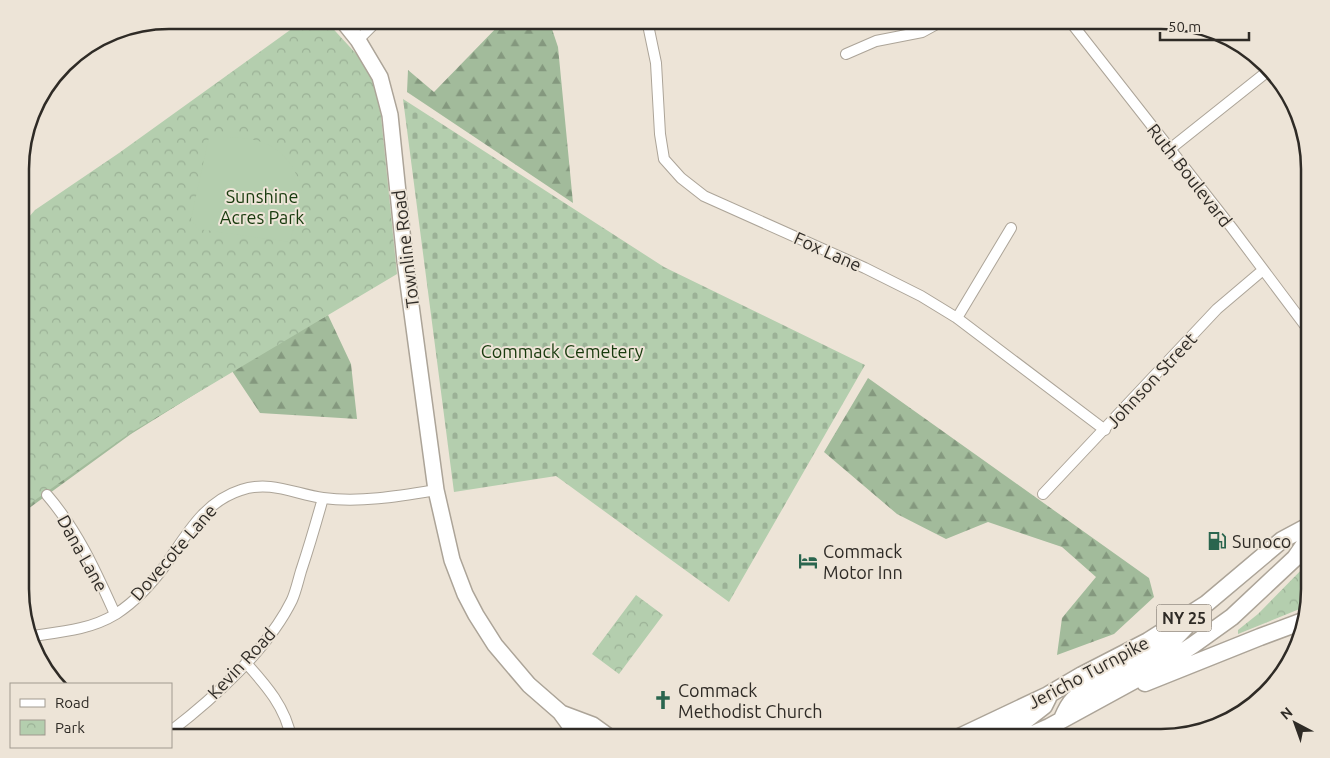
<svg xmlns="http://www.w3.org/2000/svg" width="1330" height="758" font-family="Ubuntu,sans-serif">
<defs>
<pattern id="forest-firs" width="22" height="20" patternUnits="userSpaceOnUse" patternTransform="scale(1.25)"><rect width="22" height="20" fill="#a2bb9b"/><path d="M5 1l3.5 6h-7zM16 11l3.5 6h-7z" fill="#84987e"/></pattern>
<pattern id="cemetery-stones" width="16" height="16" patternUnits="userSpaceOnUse" patternTransform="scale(1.25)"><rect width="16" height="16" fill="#b4ceae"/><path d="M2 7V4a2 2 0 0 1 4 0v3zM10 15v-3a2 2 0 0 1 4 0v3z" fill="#9bb196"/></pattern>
<pattern id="park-crowns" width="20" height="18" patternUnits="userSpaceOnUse" patternTransform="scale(1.25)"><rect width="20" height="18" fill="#b4ceae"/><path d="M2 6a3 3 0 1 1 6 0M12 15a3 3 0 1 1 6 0" fill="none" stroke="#9bb196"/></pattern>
</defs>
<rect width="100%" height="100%" fill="#ede4d7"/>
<path fill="url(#forest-firs)" d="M504,20H549L558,47L573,203L407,92L408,70L434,92Z
M39,212L245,360L328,315L351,364L357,419L260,413L232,371L131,434L21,514V232Z
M868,378L1149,578L1154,597L1114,634L1057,655L1062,618L1096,577L1062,547L988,522L946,539L897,514L824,452Z"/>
<path fill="url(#cemetery-stones)" d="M403,99L664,267L865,365L729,602L556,476L454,492Z"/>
<path fill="url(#park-crowns)" d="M304,20H325L360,58L373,81L380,106L397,274L130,433L21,510V226L35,210L119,153Z
M1310,561V599L1307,606L1238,634V630L1258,614Z
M636,595L663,615L619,674L592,654Z"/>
<path fill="#b4ceae" d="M209,137C243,137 276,136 294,170C296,175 300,180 301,184C303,202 294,225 290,242L198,229L191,219Z"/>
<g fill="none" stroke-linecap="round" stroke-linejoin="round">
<g stroke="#aca498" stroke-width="12">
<path id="street" d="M647,20L656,63L660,134L664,159L681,178L704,196L865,268L921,296L957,318L1105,430
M1069,20L1232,228L1310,332
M358,40L378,20
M846,54L876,41L922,32L944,20
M1170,149L1268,71
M957,318L1011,228
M1043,494L1217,309L1263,270
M47,495C78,531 96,572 115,614
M32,636C60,632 90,630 116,614C136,601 155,580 169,560C188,532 206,501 241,490C270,480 295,494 323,498C360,503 400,496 436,490
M246,663C266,685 286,708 291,738
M171,731C214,698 268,649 292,600C296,591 298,581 301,571C309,547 316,523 323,498"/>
</g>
<g stroke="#aca498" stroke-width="18">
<path id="secondary" d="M342,20L358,40L380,77L390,115L405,261L436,490L452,560L465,594L476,615L495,645L529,685L560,712L579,738
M561,713L593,725L611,738"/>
</g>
<g stroke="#aca498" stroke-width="19">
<path id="primary" d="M1145,683L1260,637L1303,621
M1062,719C1065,712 1068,705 1073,700C1090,683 1130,670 1151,657C1168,647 1181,632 1194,618
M957,738L1048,695L1082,675L1148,641L1206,604L1282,540L1310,525
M994,738L1009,715
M1008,738L1026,720L1044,706L1048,698
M1024,738L1049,727L1157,668L1193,645L1232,617L1295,558L1310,536"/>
</g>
<use href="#street" stroke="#fff" stroke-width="10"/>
<use href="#secondary" stroke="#fff" stroke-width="15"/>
<use href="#primary" stroke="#fff" stroke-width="16"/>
</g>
<defs>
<g id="fuel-bare" transform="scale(1.5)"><path d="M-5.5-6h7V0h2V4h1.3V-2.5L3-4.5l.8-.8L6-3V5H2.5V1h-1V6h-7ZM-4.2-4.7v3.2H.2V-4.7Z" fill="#2a654e" stroke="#ede4d7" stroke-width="2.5" paint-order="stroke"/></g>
<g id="hotel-bare" transform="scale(1.5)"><path d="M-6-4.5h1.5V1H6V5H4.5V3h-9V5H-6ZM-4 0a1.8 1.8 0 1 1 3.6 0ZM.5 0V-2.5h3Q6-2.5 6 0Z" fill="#2a654e" stroke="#ede4d7" stroke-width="2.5" paint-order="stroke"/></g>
<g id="church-bare" transform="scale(1.5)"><path d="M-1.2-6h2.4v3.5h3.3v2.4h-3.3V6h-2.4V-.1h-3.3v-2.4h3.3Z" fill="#2a654e" stroke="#ede4d7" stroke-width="2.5" paint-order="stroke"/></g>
</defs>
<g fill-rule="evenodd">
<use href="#fuel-bare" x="1217" y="541"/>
<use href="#hotel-bare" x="808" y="561"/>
<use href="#church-bare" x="663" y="700"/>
</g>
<g text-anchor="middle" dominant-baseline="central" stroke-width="4" stroke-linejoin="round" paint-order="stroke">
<rect fill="#ede4d7" stroke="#68625b" stroke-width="1" x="1156.5" y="604.5" width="55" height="27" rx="4"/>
<g font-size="16" font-weight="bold" fill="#2f2b26">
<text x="1184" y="618">NY 25</text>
</g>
<g font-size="18" fill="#2f2b26" stroke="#ede4d7">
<text transform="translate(1190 175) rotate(52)">Ruth Boulevard</text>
<text transform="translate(405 249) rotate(-97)">Townline Road</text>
<text transform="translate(828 251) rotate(24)">Fox Lane</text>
<text transform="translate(1151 380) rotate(-47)">Johnson Street</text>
<text transform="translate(173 552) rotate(-49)">Dovecote Lane</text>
<text transform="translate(83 553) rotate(61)">Dana Lane</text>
<text transform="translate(241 663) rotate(-47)">Kevin Road</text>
<text transform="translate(1088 672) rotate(-28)">Jericho Turnpike</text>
</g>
<g font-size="18" fill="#183a0d" stroke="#ede4d7">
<text x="262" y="196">Sunshine<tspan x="262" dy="21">Acres Park</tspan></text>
<text x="562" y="351">Commack Cemetery</text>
</g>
<g font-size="18" fill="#2f2b26" stroke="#ede4d7" text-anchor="start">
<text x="1232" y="541">Sunoco</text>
<text x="823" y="551">Commack<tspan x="823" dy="21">Motor Inn</tspan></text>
<text x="678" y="690">Commack<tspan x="678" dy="21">Methodist Church</tspan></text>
</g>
</g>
<path d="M0 0H1330V758H0ZM169 29H1161A140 140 0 0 1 1301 169V589A140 140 0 0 1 1161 729H169A140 140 0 0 1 29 589V169A140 140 0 0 1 169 29Z" fill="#ede4d7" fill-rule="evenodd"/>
<path fill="none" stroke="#2f2b26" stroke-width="2.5" d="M169 29H1161A140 140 0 0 1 1301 169V589A140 140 0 0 1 1161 729H169A140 140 0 0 1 29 589V169A140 140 0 0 1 169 29Z"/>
<rect x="10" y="683" width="162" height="65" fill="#ede4d7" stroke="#a19a90"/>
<rect x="20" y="699" width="25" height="8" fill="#ffffff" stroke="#a19a90"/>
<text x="55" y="708" font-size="15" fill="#2f2b26">Road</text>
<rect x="20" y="720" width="25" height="15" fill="url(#park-crowns)" stroke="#a19a90"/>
<text x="55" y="733" font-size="15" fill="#2f2b26">Park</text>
<g transform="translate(1295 723) rotate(319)" stroke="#ede4d7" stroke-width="4" paint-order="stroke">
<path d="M0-4L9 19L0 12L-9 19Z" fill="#2f2b26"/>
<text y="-8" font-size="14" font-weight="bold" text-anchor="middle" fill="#2f2b26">N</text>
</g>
<path d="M1160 32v8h89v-8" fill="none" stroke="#2f2b26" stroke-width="2.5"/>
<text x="1168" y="32" font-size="15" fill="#2f2b26" stroke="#ede4d7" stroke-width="4" paint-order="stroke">50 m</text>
</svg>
